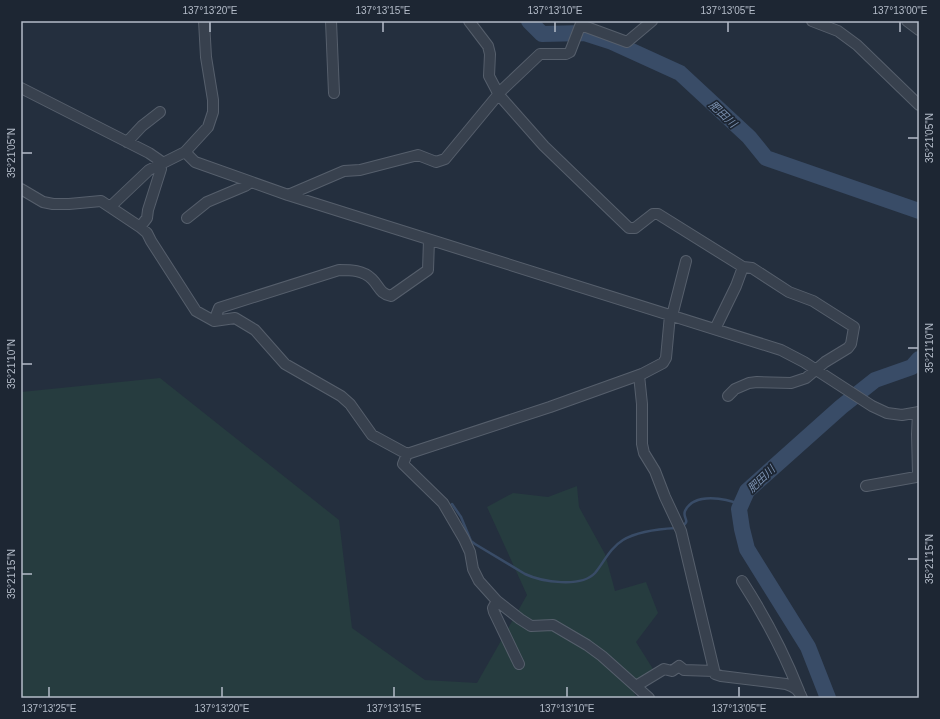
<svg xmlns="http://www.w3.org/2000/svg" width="940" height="719" font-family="Arial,'Noto Sans JP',sans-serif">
<rect width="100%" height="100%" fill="#242f3e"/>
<path fill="#263c3f" d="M160,378L339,520L352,628L425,680L477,683L527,595L487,507L513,493L548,497L577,486L579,507L605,554L615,591L646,582L658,613L636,642L653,669L634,693L637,698H21V392Z"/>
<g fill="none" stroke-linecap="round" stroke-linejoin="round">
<path stroke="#394c67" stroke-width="2.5" d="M452,504L461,517L471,541L475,544L525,574C542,582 581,588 595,573C604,562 610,548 623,540C638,531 658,529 676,528
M681,527C692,520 682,519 685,511C694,492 726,498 741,505"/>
<path stroke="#394c67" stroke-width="16" d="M529,21L542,34L584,33L612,42L680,73L749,137L766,158L919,211
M828,698L808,647L747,549L742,529L739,509L747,491L841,407L875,380L912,367L919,359"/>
<g stroke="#565f6c" stroke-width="12">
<path id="minor" d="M331,21L334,93
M469,21L488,46L490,54L489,76L499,95L544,146L629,228H635L653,214H658L743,267L736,286L715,329
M812,21L838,31L857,45L919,105
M907,21L919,30
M581,25L627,42L652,21
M21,88L149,153L162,162
M127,142L142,126L160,112
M185,152L195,162L288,195L781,350L804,362L872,406L887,413L902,415L919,412
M21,189L43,202L53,204H69L101,201L140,227L147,233L151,241L196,311L214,321L235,318L255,330L285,364L341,396L350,404L372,435L407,454L550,407L642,374L663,363L666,358L670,315
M288,195L344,171L360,170L418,155L436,162L445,159L502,90L540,54H566L570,52L582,21
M110,207L149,170L185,152L208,127L213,112V100L206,57L204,21
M187,218L207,202L245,186L251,182
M140,227L147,218L148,210L161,169L159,164
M672,316L686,261
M214,321L219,308L339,270C351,270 363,270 372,279C380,287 379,293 391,296L428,270L429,240
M642,374L639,375L642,404V444L644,453L655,471L665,497L681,531L715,674L721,676L786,684C795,687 799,690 802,698
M728,396L735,389L749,383L757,382L791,383L806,378L825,362L848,348L851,344L854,327L813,301L789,292L752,268L743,267
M407,454L403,464L443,503L464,539L470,552L473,569L479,581L497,601L520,619L531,626L553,625L587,645L602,656L649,698
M866,486L916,477L918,474L917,434L918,412
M742,581C764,615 784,653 799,691
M497,601L493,608L494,612L519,664
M636,686L664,669L672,671L679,666L684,670L714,671"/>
</g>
<use href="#minor" stroke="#38414e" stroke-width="10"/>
</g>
<path fill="none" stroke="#b4bcc9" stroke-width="1.5" d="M210,22V32M383,22V32M555,22V32M728,22V32M900,22V32M908,138H918M22,153H32M908,348H918M22,364H32M908,559H918M22,574H32M49,687V697M222,687V697M394,687V697M567,687V697M739,687V697"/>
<g text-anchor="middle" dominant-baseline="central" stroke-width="3.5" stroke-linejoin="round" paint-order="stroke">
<g font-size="11" font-style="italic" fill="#7c92b1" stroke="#1d2633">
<text transform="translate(723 114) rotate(43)">肥田川</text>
<text transform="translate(761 479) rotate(-44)">肥田川</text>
</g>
</g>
<rect width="940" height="719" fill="none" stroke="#1d2633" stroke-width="44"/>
<rect x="22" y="22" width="896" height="675" fill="none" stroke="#b4bcc9" stroke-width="1.5"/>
<g font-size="10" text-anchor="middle" fill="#b4bcc9">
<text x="210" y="14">137°13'20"E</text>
<text x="383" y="14">137°13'15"E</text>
<text x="555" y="14">137°13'10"E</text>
<text x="728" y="14">137°13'05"E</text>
<text x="900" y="14">137°13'00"E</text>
<text transform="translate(929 138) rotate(-90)" y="4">35°21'05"N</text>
<text transform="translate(11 153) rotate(-90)" y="4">35°21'05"N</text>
<text transform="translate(929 348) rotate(-90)" y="4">35°21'10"N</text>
<text transform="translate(11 364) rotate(-90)" y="4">35°21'10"N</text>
<text transform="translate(929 559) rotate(-90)" y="4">35°21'15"N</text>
<text transform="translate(11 574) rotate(-90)" y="4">35°21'15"N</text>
<text x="49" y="712">137°13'25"E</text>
<text x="222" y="712">137°13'20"E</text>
<text x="394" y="712">137°13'15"E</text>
<text x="567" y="712">137°13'10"E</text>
<text x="739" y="712">137°13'05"E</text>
</g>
</svg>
